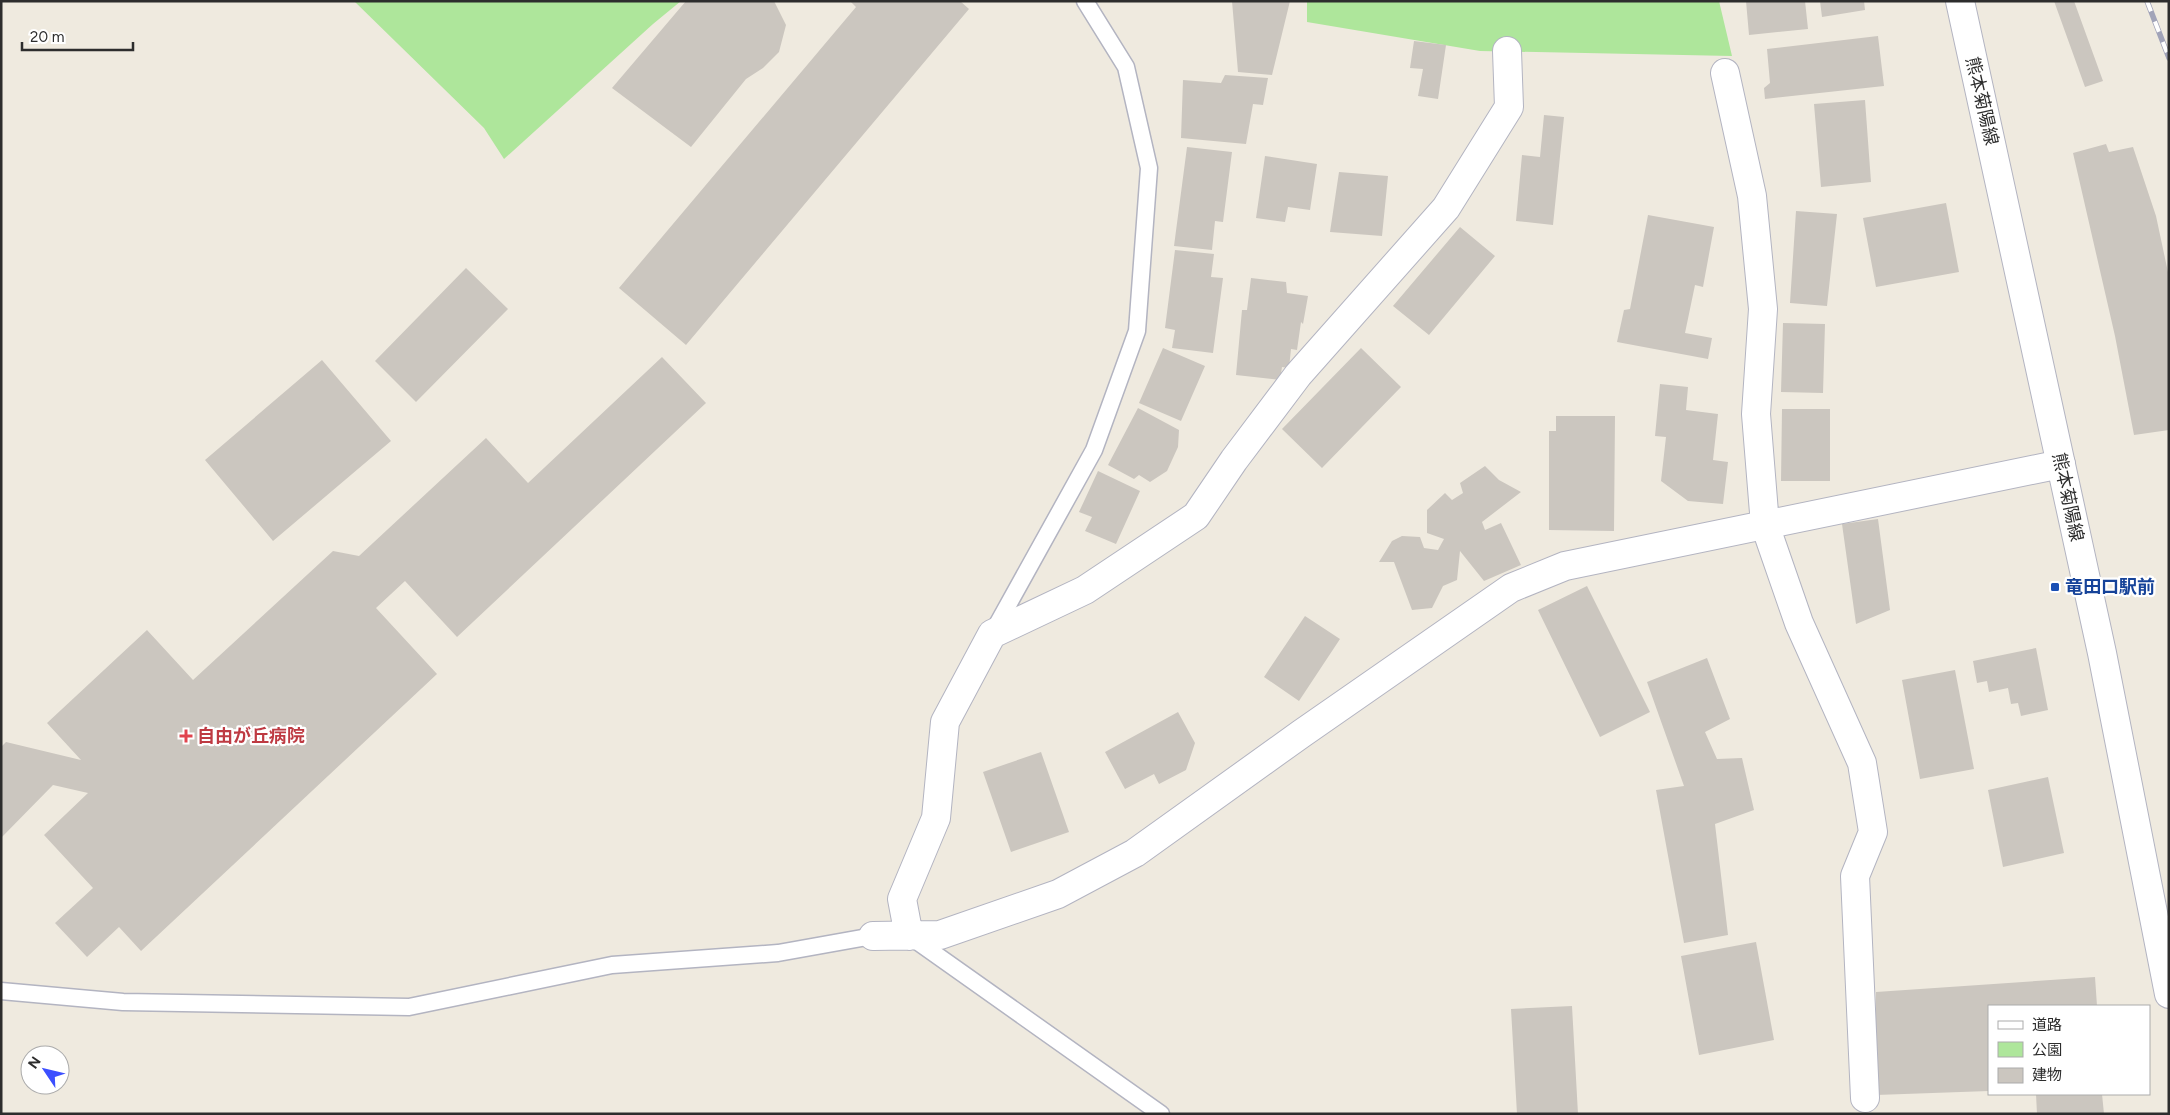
<svg xmlns="http://www.w3.org/2000/svg" width="2170" height="1115" font-family="Figtree,'Noto Sans JP',sans-serif">
<rect width="100%" height="100%" fill="#efeadf"/>
<path fill="#aee69b" d="M354,1H681L653,24L504,159L484,128Z
M1307,1H1719L1732,56L1480,51L1307,22Z"/>
<path fill="#cbc6bf" d="M686,1H774L786,25L779,52L763,68L746,79L691,147L612,88Z
M850,1H960L969,9L686,345L619,288L856,7Z
M1232,1H1290L1272,75L1238,72Z
M1746,1H1805L1808,29L1749,35Z
M1820,1H1864L1865,10L1822,17Z
M2054,1H2074L2103,81L2085,87Z
M1878,36L1884,86L1765,99L1764,88L1770,83L1767,49Z
M1414,41L1446,45L1438,99L1418,96L1423,69L1410,68Z
M1225,75L1268,78L1263,105L1253,104L1246,144L1181,138L1183,80L1221,83Z
M1865,100L1871,182L1821,187L1814,104Z
M1544,115L1564,117L1553,225L1516,221L1522,155L1540,157Z
M2106,144L2109,152L2133,147L2156,216L2169,277V430L2134,435L2115,336L2073,153Z
M1187,147L1232,152L1223,222L1215,221L1212,250L1174,246Z
M1265,156L1317,164L1310,210L1288,207L1285,222L1256,218Z
M1339,172L1388,176L1382,236L1330,232Z
M1946,203L1959,272L1876,287L1863,218Z
M1796,211L1837,214L1827,306L1790,303Z
M1648,215L1714,227L1703,287L1695,285L1685,333L1712,338L1708,359L1617,342L1624,310L1630,309Z
M1460,227L1495,256L1429,335L1393,306Z
M1175,250L1214,254L1211,277L1223,278L1213,353L1172,348L1175,330L1165,328Z
M466,268L508,309L416,402L375,361Z
M1251,278L1286,282L1287,293L1308,296L1303,324L1301,322L1297,350L1291,349L1289,368L1282,367L1280,380L1236,375L1242,310H1247Z
M1783,323L1825,324L1823,393L1781,392Z
M1163,348L1205,366L1181,421L1139,403Z
M1361,348L1401,387L1322,468L1282,429Z
M662,357L706,403L457,637L405,581L376,608L437,674L141,951L119,927L87,957L55,923L93,888L44,835L88,793L53,785L1,838V747L6,742L81,760L47,723L147,630L193,680L333,551L359,556L486,438L528,483Z
M322,360L391,441L273,541L205,460Z
M1660,384L1688,387L1686,410L1718,414L1713,460L1728,462L1723,504L1688,501L1661,481L1666,437L1655,436Z
M1138,408L1179,430L1178,447L1167,471L1150,482L1139,475L1134,479L1108,465Z
M1782,409H1830V481H1781Z
M1556,416H1615L1614,531L1549,530V431H1556Z
M1485,466L1499,480L1521,492L1482,522L1485,530L1501,523L1521,565L1484,581L1460,551L1457,580L1443,586L1432,608L1412,610L1394,562H1379L1392,541L1402,536L1420,537L1424,548L1438,550L1444,539L1427,533V510L1445,493L1452,500L1463,493L1460,483Z
M1098,471L1140,491L1116,544L1085,531L1092,517L1079,512Z
M1878,519L1890,610L1856,624L1842,524Z
M1587,586L1650,712L1600,737L1538,610Z
M1305,616L1340,639L1299,701L1264,677Z
M2036,648L2048,710L2021,716L2018,703L2011,704L2008,688L1989,692L1987,681L1977,683L1973,661Z
M1707,658L1730,719L1705,732L1717,759L1742,758L1754,810L1715,824L1728,935L1684,943L1656,790L1684,786L1647,682Z
M1955,670L1974,769L1920,779L1902,680Z
M1178,712L1195,743L1186,770L1159,784L1154,774L1125,789L1105,752Z
M1041,752L1069,832L1011,852L983,772Z
M2048,777L2064,853L2003,867L1988,790Z
M1756,942L1774,1040L1699,1055L1681,956Z
M2095,977L2097,1006H1989V1091L1876,1095V992Z
M1572,1006L1578,1114H1517L1511,1009Z
M2036,1094H2102L2104,1114H2037Z"/>
<g fill="none" stroke-linecap="round" stroke-linejoin="round">
<g stroke="#b3b4c1" stroke-width="19">
<path id="service" d="M993,632L1094,450L1137,331L1149,168L1126,67L1085,1
M911,937L1161,1114
M1,991L123,1002L409,1007L612,965L778,953L873,936"/>
</g>
<g stroke="#b3b4c1" stroke-width="30">
<path id="minor" d="M1725,73L1752,196L1763,309L1756,414L1765,525L1799,623L1862,763L1873,832L1855,876L1865,1098
M873,936L940,935L1058,894L1135,853L1301,734L1511,588L1565,566L2061,464
M909,936L902,899L936,818L945,722L992,634L1085,590L1196,516L1234,460L1298,375L1446,208L1509,107L1507,51"/>
</g>
<g stroke="#b3b4c1" stroke-width="30">
<path id="secondary" d="M1960,1L2102,653L2169,994"/>
</g>
<use href="#service" stroke="#fff" stroke-width="16"/>
<use href="#minor" stroke="#fff" stroke-width="28"/>
<use href="#secondary" stroke="#fff" stroke-width="28"/>
<g stroke="#a1a3b8" stroke-width="5.5">
<path id="rail" d="M2147,1L2169,58"/>
</g>
<use href="#rail" stroke="#fff" stroke-width="4" stroke-dasharray="11" stroke-linecap="butt"/>
</g>
<rect fill="#1a4fb4" stroke="#fff" stroke-width="2" x="2050" y="582" width="10" height="10" rx="2.5"/>
<path fill="#e0444e" stroke="#fff" stroke-width="2" d="M183.5 728.5h5v5h5v5h-5v5h-5v-5h-5v-5h5z"/>
<g text-anchor="middle" dominant-baseline="central" stroke-width="4.5" stroke-linejoin="round" paint-order="stroke">
<g font-size="18" fill="#2d2d2d" stroke="#fff">
<text transform="translate(1982 101) rotate(77)">熊本菊陽線</text>
<text transform="translate(2068 497) rotate(78)">熊本菊陽線</text>
</g>
<g font-size="18" font-weight="bold" fill="#164399" stroke="#fff" text-anchor="start">
<text x="2065" y="587">竜田口駅前</text>
</g>
<g font-size="18" font-weight="bold" fill="#be3a42" stroke="#fff" text-anchor="start">
<text x="197" y="736">自由が丘病院</text>
</g>
</g>
<rect width="2170" height="1115" fill="none" stroke="#2d2d2d" stroke-width="5"/>
<rect x="1988" y="1005" width="162" height="90" fill="#ffffff" stroke="#ababab"/>
<rect x="1998" y="1021" width="25" height="8" fill="#ffffff" stroke="#ababab"/>
<text x="2032" y="1030" font-size="15" fill="#2d2d2d">道路</text>
<rect x="1998" y="1042" width="25" height="15" fill="#aee69b" stroke="#ababab"/>
<text x="2032" y="1055" font-size="15" fill="#2d2d2d">公園</text>
<rect x="1998" y="1068" width="25" height="15" fill="#cbc6bf" stroke="#ababab"/>
<text x="2032" y="1080" font-size="15" fill="#2d2d2d">建物</text>
<g transform="translate(45 1070) rotate(305)"><circle r="24" fill="#ffffff" stroke="#ababab"/>
<path d="M0-4L9 19L0 12L-9 19Z" fill="#3c4fff"/>
<text y="-8" font-size="14" font-weight="bold" text-anchor="middle" fill="#2d2d2d">N</text>
</g>
<path d="M22 42v8h111v-8" fill="none" stroke="#2d2d2d" stroke-width="2.5"/>
<text x="30" y="42" font-size="15" fill="#2d2d2d" stroke="#ffffff" stroke-width="4" paint-order="stroke">20 m</text>
</svg>
